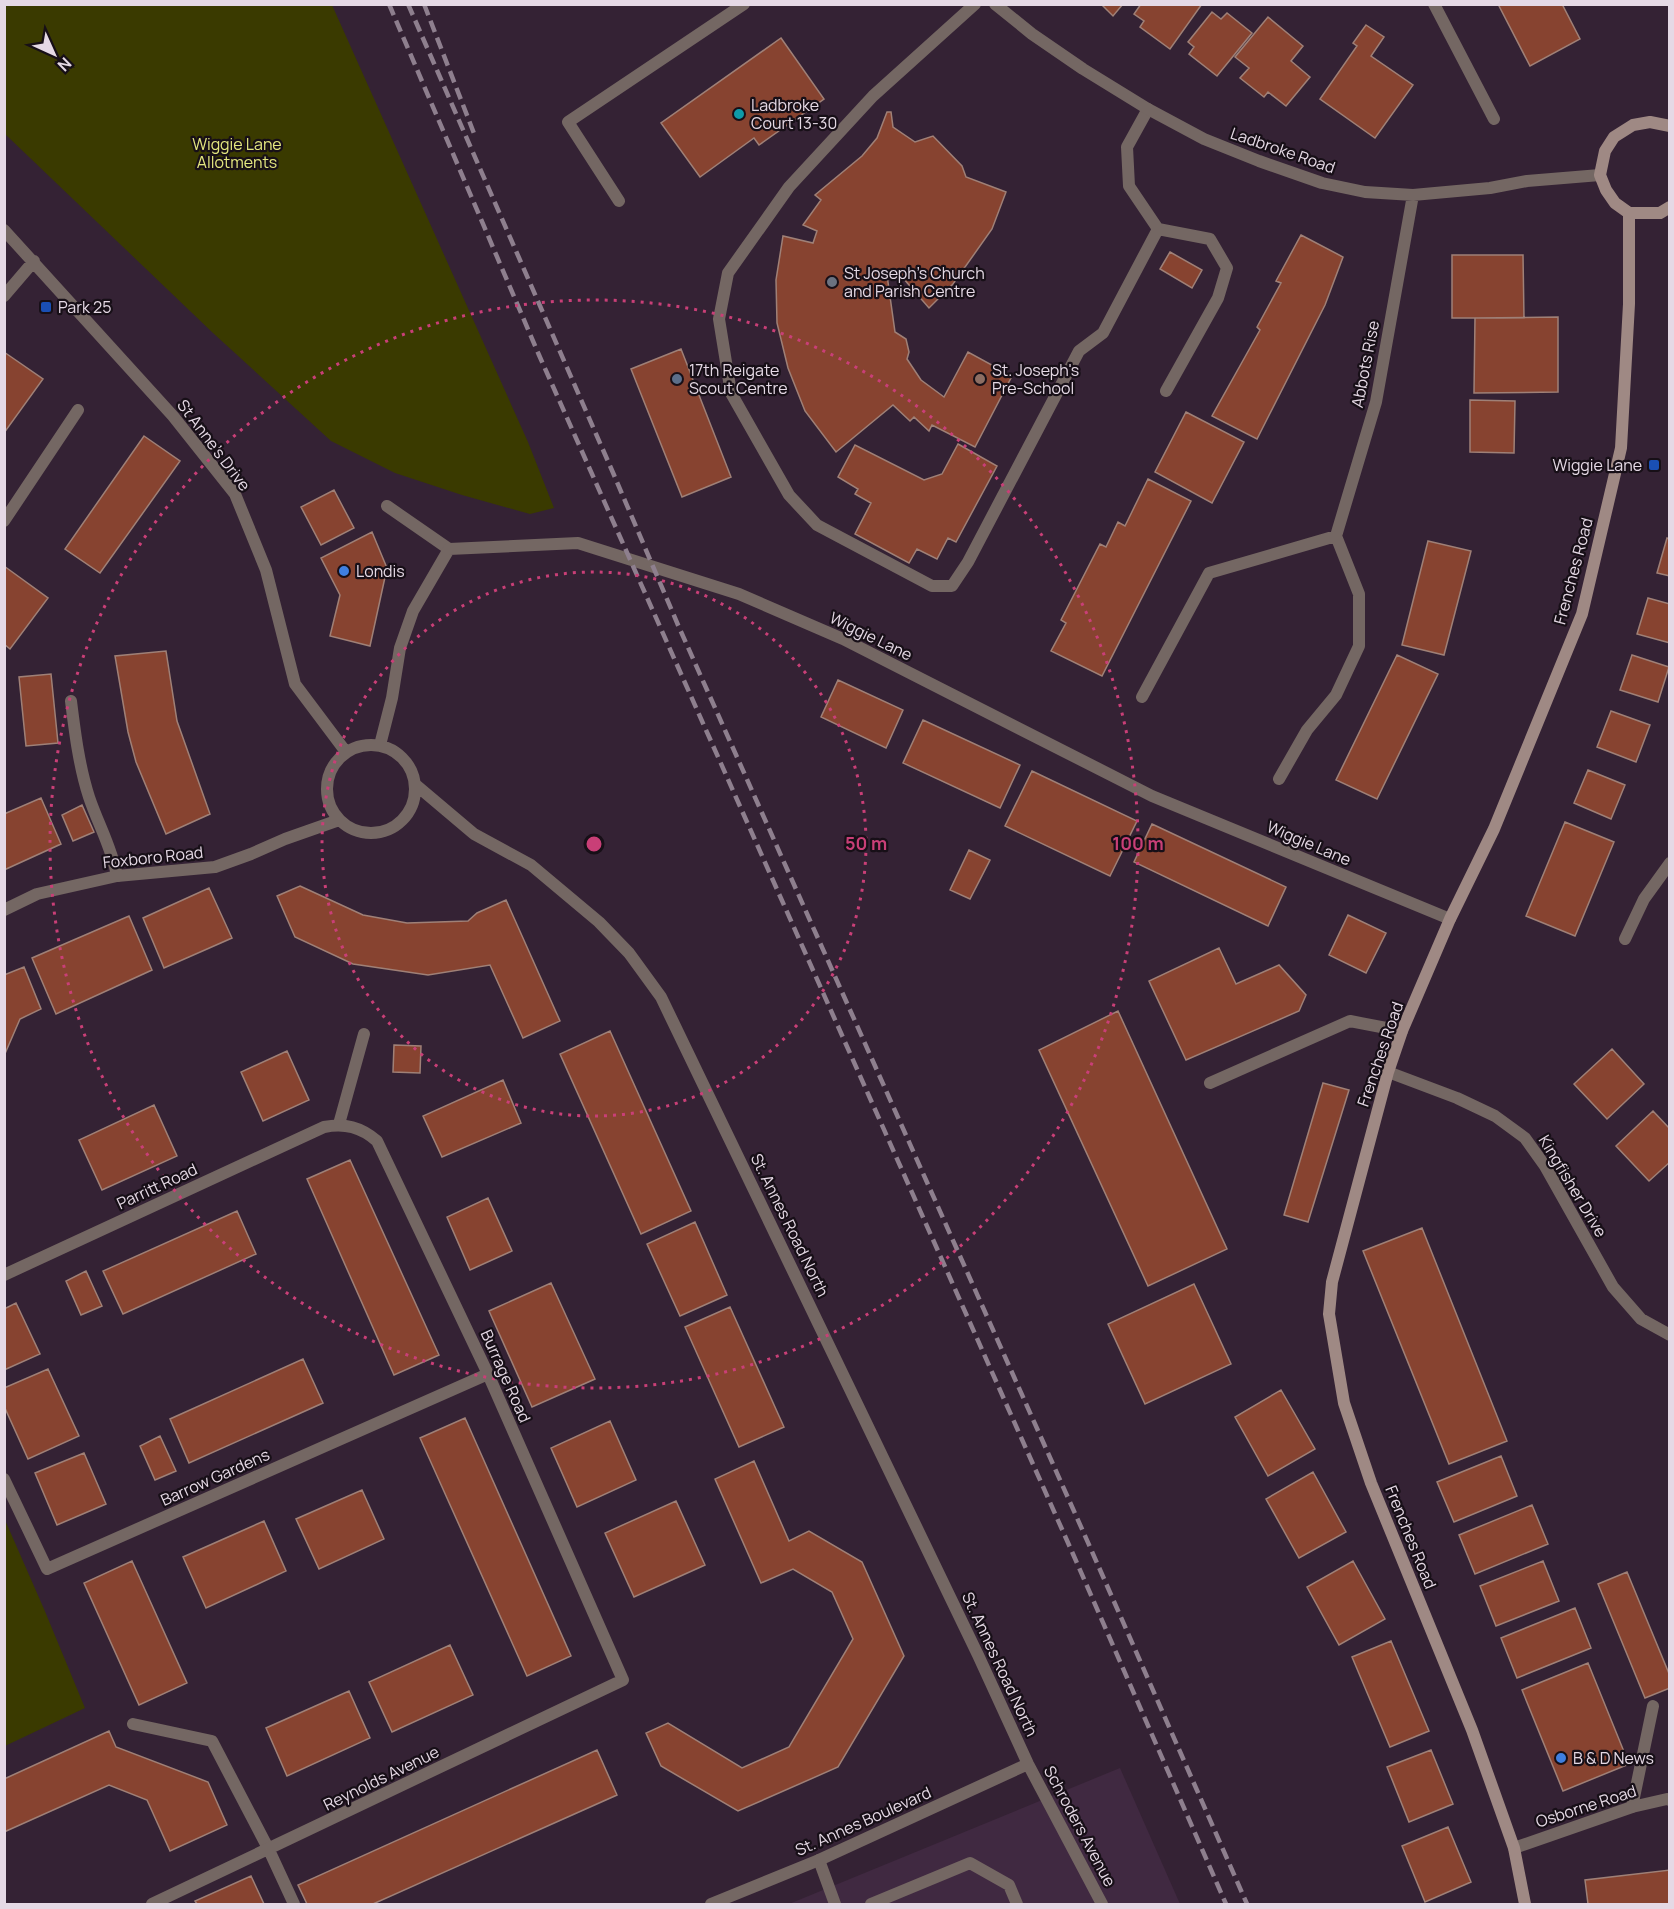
<svg xmlns="http://www.w3.org/2000/svg" width="1674" height="1909" font-family="Manrope,sans-serif">
<rect width="100%" height="100%" fill="#342234"/>
<path fill="#402941" d="M1120,1768L1180,1904H789Z"/>
<path fill="#3a3a00" d="M4,5H332L528,442L554,508L530,514L462,495L395,473L331,441L213,333L5,134Z
M5,1520L44,1609L85,1708L5,1746Z"/>
<path fill="#874330" stroke="#9f8077" stroke-width="1.5" d="M1101,4H1123L1113,16Z
M1141,4H1202L1170,49L1140,27L1144,21L1134,14Z
M1498,4H1562L1580,39L1530,66Z
M1212,12L1221,19L1227,13L1252,33L1217,76L1189,54L1194,47L1188,42Z
M1268,17L1303,46L1291,61L1310,77L1286,106L1268,92L1264,97L1240,78L1249,68L1235,57Z
M1366,25L1384,37L1371,56L1413,85L1375,138L1320,99L1357,46L1353,43Z
M781,38L824,99L759,145L754,138L700,177L661,123Z
M887,112H891L893,127L915,142L933,136L962,166L966,177L1006,192L992,229L953,284L929,308L896,270L887,275L895,332L906,339L909,352L907,359L921,380L944,397L968,352L1012,376L975,447L932,425L929,431L914,417L910,421L893,405L836,452L805,411L788,368L777,323L776,280L783,236L813,243L817,231L803,225L821,200L815,195L862,156L877,138Z
M1301,235L1343,257L1325,305L1257,439L1212,416L1260,330L1257,327L1281,283L1276,281Z
M1170,252L1202,270L1192,288L1160,269Z
M1452,255H1523L1524,318H1452Z
M1558,317V392L1474,393L1475,318Z
M681,349L731,477L682,497L631,369Z
M4,352L43,379L4,433Z
M1470,400L1515,401L1514,453L1470,452Z
M1186,412L1244,442L1212,503L1155,472Z
M144,436L180,461L100,573L65,549Z
M958,444L997,466L956,542L948,538L937,559L917,549L909,563L855,534L871,503L855,494L858,489L838,477L855,445L924,480L942,474Z
M1148,479L1191,501L1102,676L1051,651L1066,623L1061,620L1100,544L1106,547L1118,522L1125,526Z
M334,490L354,528L321,545L301,507Z
M372,532L387,568L370,646L330,636L340,595L321,558Z
M1667,538L1670,539V576L1657,573Z
M1428,541L1471,551L1444,655L1402,645Z
M4,566L48,598L10,649L4,644Z
M1648,598L1670,604V643L1637,634Z
M166,651L177,721L210,814L166,834L136,762L128,732L115,656Z
M1397,655L1438,674L1377,799L1336,780Z
M1632,655L1669,667L1658,702L1620,690Z
M51,674L58,743L26,746L19,677Z
M838,680L903,710L886,748L821,717Z
M1611,711L1650,725L1636,762L1597,747Z
M923,720L1020,765L1000,808L903,763Z
M1588,770L1625,785L1611,819L1574,803Z
M1032,771L1137,821L1110,876L1005,826Z
M41,798L61,844L4,870V814Z
M82,805L94,832L73,841L62,815Z
M1565,822L1614,842L1575,936L1526,916Z
M1152,824L1286,887L1268,926L1134,862Z
M969,850L990,860L970,899L950,890Z
M300,886L363,915L407,923L468,921L477,913L506,900L560,1021L523,1038L490,965L428,975L353,964L295,937L277,896Z
M209,888L232,938L164,968L143,918Z
M1348,915L1386,933L1366,973L1329,955Z
M129,916L152,970L56,1014L32,958Z
M1219,948L1236,984L1279,965L1306,995L1299,1011L1186,1060L1149,981Z
M24,967L41,1009L20,1019L4,1056V975Z
M1118,1011L1227,1249L1148,1286L1039,1050Z
M610,1031L691,1211L641,1234L560,1054Z
M394,1045L421,1046L420,1073L393,1072Z
M1612,1049L1644,1084L1607,1119L1574,1084Z
M287,1051L309,1100L263,1121L241,1072Z
M503,1080L521,1123L442,1157L423,1116Z
M1323,1083L1349,1090L1308,1222L1284,1215Z
M154,1105L177,1156L102,1190L79,1140Z
M1653,1111L1670,1129V1162L1649,1181L1616,1146Z
M350,1160L439,1355L394,1375L307,1179Z
M488,1198L512,1251L470,1270L447,1217Z
M237,1211L256,1254L123,1314L103,1271Z
M695,1222L727,1295L680,1316L647,1244Z
M1422,1228L1507,1441L1449,1464L1363,1251Z
M86,1271L102,1306L81,1315L66,1281Z
M551,1283L595,1379L532,1407L489,1311Z
M1194,1284L1231,1364L1145,1404L1108,1324Z
M16,1303L40,1354L4,1370V1309Z
M730,1307L784,1427L739,1447L685,1327Z
M303,1359L323,1403L189,1463L170,1419Z
M48,1369L79,1436L28,1459L4,1406V1388Z
M1281,1390L1315,1449L1268,1476L1235,1417Z
M465,1418L571,1656L527,1676L420,1438Z
M610,1421L636,1480L577,1507L551,1448Z
M160,1436L176,1471L155,1480L140,1446Z
M84,1453L106,1504L57,1525L35,1473Z
M1501,1456L1517,1496L1454,1522L1437,1482Z
M754,1461L789,1541L809,1531L862,1562L904,1656L838,1767L738,1811L661,1766L646,1733L668,1723L742,1768L789,1747L853,1639L832,1592L793,1569L761,1583L715,1479Z
M1313,1472L1346,1532L1299,1558L1266,1499Z
M362,1490L384,1539L319,1569L296,1519Z
M676,1501L705,1565L634,1597L605,1533Z
M1532,1505L1548,1544L1475,1574L1459,1535Z
M264,1521L286,1571L206,1608L183,1557Z
M132,1561L187,1683L139,1705L84,1583Z
M1353,1561L1385,1619L1339,1645L1307,1587Z
M1543,1561L1559,1601L1496,1626L1480,1586Z
M1627,1572L1670,1676V1688L1645,1698L1598,1584Z
M1575,1608L1591,1648L1517,1678L1501,1638Z
M1391,1641L1429,1731L1390,1747L1352,1657Z
M450,1645L473,1695L392,1732L369,1682Z
M1588,1663L1629,1764L1563,1791L1522,1690Z
M349,1691L370,1738L287,1776L266,1728Z
M109,1731L116,1747L208,1782L227,1825L170,1851L147,1800L109,1785L4,1832V1779Z
M597,1750L617,1795L373,1904H307L298,1885Z
M1431,1750L1453,1804L1409,1822L1387,1767Z
M1448,1827L1471,1882L1425,1902L1402,1846Z
M1670,1870V1904H1588L1585,1880Z
M251,1876L264,1904H197L195,1901Z"/>
<g fill="none" stroke-linecap="round" stroke-linejoin="round">
<path stroke="#746763" stroke-width="12" d="M975,4L873,96L789,187L728,273L719,319L731,393L789,495L817,525L932,586H952L968,562L1079,351L1103,333L1158,229
M1148,109L1127,147L1129,186L1158,229L1210,239L1227,268L1218,298L1166,391
M619,201L568,122L744,4
M387,506L449,549
M71,701C75,733 79,766 89,797C98,824 112,848 117,876
M1625,939L1644,899L1670,863
M339,1124L364,1034
M133,1724L212,1741L269,1850
M1632,1807L1653,1706
M819,1860L835,1904
M871,1904L970,1863L1009,1885L1017,1904"/>
<path stroke="#746763" stroke-width="12" d="M995,4L1032,34L1083,69L1148,109L1204,139L1259,161L1322,183L1365,192L1413,195L1490,188L1527,181L1600,175
M1434,4L1494,119
M4,230L173,416L235,494L266,570L295,684L346,752
M4,296L34,261
M4,521L78,410
M1142,697L1209,573L1336,536
M327 789a44 44 0 1 1 88 0a44 44 0 1 1-88 0Z
M380,745L392,698L400,648L413,611L449,549L578,543L739,594L843,639L1152,796L1450,919
M1279,779L1307,730L1336,695L1359,646V594L1336,536L1376,402L1413,195
M416,785L474,834L531,865L599,922L629,953L661,997L978,1655L1028,1764L1102,1904
M4,910L37,894L117,876L215,867L251,854L285,839L339,820
M1388,1072L1457,1098L1495,1116L1525,1138L1545,1166L1613,1287L1641,1319L1670,1335
M1210,1083L1350,1021L1402,1031
M4,1275L324,1127C345,1123 361,1127 377,1141L488,1374L623,1680L152,1904
M4,1479L47,1569L488,1374
M1514,1848L1632,1807L1667,1799L1670,1800
M269,1850L294,1904
M711,1904L819,1860L1028,1764"/>
<path stroke="#9f8984" stroke-width="12" d="M1670,126L1650,122L1633,125L1614,137L1605,151L1600,175L1606,190L1615,203L1629,213H1660L1670,207
M1525,1904L1514,1848L1472,1730L1371,1483L1344,1403L1329,1314L1332,1282L1388,1072L1402,1031L1450,919L1494,829L1582,614L1621,448L1629,304V213"/>
<path stroke="#8e7f8e" stroke-width="4.5" stroke-dasharray="12 6" stroke-linecap="butt" d="M389,4L539,355L1073,1554L1226,1904
M408,4L614,475L678,625L1090,1547L1247,1904
M424,4L475,136"/>
</g>
<g fill="none" stroke="#c93f77" stroke-width="3" stroke-dasharray="3 6">
<circle cx="594" cy="844" r="272"/>
<circle cx="594" cy="844" r="544"/>
</g>
<circle fill="#0f9aa8" stroke="#170f17" stroke-width="2" cx="739" cy="114" r="6"/>
<circle fill="#6b7280" stroke="#170f17" stroke-width="2" cx="832" cy="282" r="6"/>
<g fill="#1a4fb4" stroke="#170f17" stroke-width="2">
<rect x="40" y="301" width="12" height="12" rx="3"/>
<rect x="1648" y="459" width="12" height="12" rx="3"/>
</g>
<circle fill="#5c6f8a" stroke="#170f17" stroke-width="2" cx="677" cy="379" r="6"/>
<circle fill="#8d6e63" stroke="#170f17" stroke-width="2" cx="980" cy="379" r="6"/>
<g fill="#3f7fe0" stroke="#170f17" stroke-width="2">
<circle cx="344" cy="571" r="6"/>
<circle cx="1561" cy="1758" r="6"/>
</g>
<g text-anchor="middle" dominant-baseline="central" stroke-width="4.5" stroke-linejoin="round" paint-order="stroke">
<g font-size="16" fill="#e5d9e5" stroke="#170f17" text-anchor="start">
<text x="751" y="105">Ladbroke<tspan x="751" dy="18">Court 13-30</tspan></text>
<text x="844" y="273">St Joseph's Church<tspan x="844" dy="18">and Parish Centre</tspan></text>
<text x="58" y="307">Park 25</text>
<text x="689" y="370">17th Reigate<tspan x="689" dy="18">Scout Centre</tspan></text>
<text x="992" y="370">St. Joseph's<tspan x="992" dy="18">Pre-School</tspan></text>
<text x="1642" y="465" text-anchor="end">Wiggie Lane</text>
<text x="356" y="571">Londis</text>
<text x="1573" y="1758">B &amp; D News</text>
</g>
<g font-size="16" fill="#e4e77f" stroke="#170f17">
<text x="237" y="144">Wiggie Lane<tspan x="237" dy="18">Allotments</tspan></text>
</g>
<g font-size="16" fill="#e5d9e5" stroke="#170f17">
<text transform="translate(1283 150) rotate(19)">Ladbroke Road</text>
<text transform="translate(1365 364) rotate(-79)">Abbots Rise</text>
<text transform="translate(214 445) rotate(53)">St Anne's Drive</text>
<text transform="translate(1573 571) rotate(-75)">Frenches Road</text>
<text transform="translate(871 636) rotate(26)">Wiggie Lane</text>
<text transform="translate(1309 843) rotate(23)">Wiggie Lane</text>
<text transform="translate(153 857) rotate(-6)">Foxboro Road</text>
<text transform="translate(1380 1054) rotate(-71)">Frenches Road</text>
<text transform="translate(157 1186) rotate(-25)">Parritt Road</text>
<text transform="translate(1573 1186) rotate(59)">Kingfisher Drive</text>
<text transform="translate(790 1225) rotate(64)">St. Annes Road North</text>
<text transform="translate(506 1376) rotate(66)">Burrage Road</text>
<text transform="translate(215 1477) rotate(-24)">Barrow Gardens</text>
<text transform="translate(1411 1537) rotate(68)">Frenches Road</text>
<text transform="translate(1000 1664) rotate(65)">St. Annes Road North</text>
<text transform="translate(381 1778) rotate(-26)">Reynolds Avenue</text>
<text transform="translate(1586 1806) rotate(-18)">Osborne Road</text>
<text transform="translate(863 1821) rotate(-24)">St. Annes Boulevard</text>
<text transform="translate(1080 1826) rotate(62)">Schroders Avenue</text>
</g>
</g>
<circle cx="594" cy="844" r="9" fill="#c93f77" stroke="#170f17" stroke-width="3"/>
<g font-size="18" text-anchor="middle" font-weight="bold" fill="#c93f77" stroke="#170f17" stroke-width="4.5" stroke-linejoin="round" paint-order="stroke">
<text x="866" y="850">50 m</text>
<text x="1138" y="850">100 m</text>
</g>
<rect width="1674" height="1909" fill="none" stroke="#e5d9e5" stroke-width="12"/>
<g transform="translate(54 54) rotate(135)" stroke="#170f17" stroke-width="4.5" paint-order="stroke">
<path d="M0-4.5L10 22L0 15L-10 22Z" fill="#e5d9e5"/>
<text y="-9" font-size="16" font-weight="bold" text-anchor="middle" fill="#e5d9e5">N</text>
</g>
</svg>
